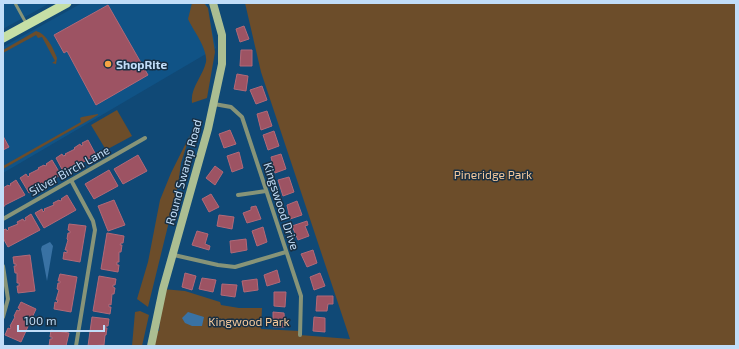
<svg xmlns="http://www.w3.org/2000/svg" width="739" height="349" font-family="'Exo 2',sans-serif">
<rect width="100%" height="100%" fill="#104976"/>
<path fill="#105386" d="M3,3H50L3,29Z
M82,3H206L216,48L3,173V47Z"/>
<path fill="#6c4d2a" d="M192,3H204L208,8L215,52L207,98L192,103C190,88 203,76 206,62C208,49 193,30 188,19Z
M245,3H736V346H153L155,331H159L163,289L185,291L220,302L221,305L239,308H262L261,329L300,331V335L350,339L261,72Z
M36,31C47,34 53,48 57,58L56,64L52,63L55,61L42,37L38,38L36,35L3,53V50Z
M117,110L132,136L106,150L91,125Z
M98,114V115L3,169V166L81,122L80,118L82,117Z
M190,135L181,163L178,185L148,307L137,299L148,262L160,200L171,173Z
M140,311L149,315L142,346H132L135,312Z"/>
<path fill="#3972a4" d="M50,242L53,246L47,281L41,249L42,246Z
M188,312L204,317L202,326H192L185,323L182,318Z"/>
<path fill="#9d5363" stroke="#b26978" d="M108,5L148,75L96,105L67,51L64,53L54,35Z
M244,26L249,39L240,42L236,29Z
M241,50H252V66H240Z
M237,74L248,76L246,91L234,89Z
M262,86L267,100L256,104L250,90Z
M267,111L272,126L261,130L257,114Z
M230,130L236,144L224,148L219,134Z
M274,131L279,146L268,150L263,135Z
M3,136L9,147L3,150Z
M88,140L96,155L64,173L56,158L62,154L63,156L66,155L65,154L75,149L74,148L80,144L81,146L83,145L82,143Z
M239,152L243,168L232,172L227,156Z
M281,154L286,169L275,173L271,157Z
M138,155L147,171L123,184L114,169Z
M52,160L61,175L29,193L20,178L26,174L28,177L30,175L29,174L39,169L38,168L44,165L45,166L47,165L46,164Z
M215,166L223,172L215,185L206,178Z
M109,170L118,186L94,199L85,184Z
M289,177L294,192L283,196L278,180Z
M16,180L25,195L5,205L3,208V188L8,185L9,186L11,185L10,184Z
M211,194L219,207L209,212L202,199Z
M67,195L76,210L44,228L35,213L42,209L43,212L45,210L44,209L54,205L53,203L59,200L60,201L62,200L61,199Z
M114,200L125,225L108,231L98,206Z
M297,201L302,215L290,219L287,205Z
M256,206L261,219L247,223L243,213L251,210V207Z
M31,214L40,230L8,247L3,238V230L6,229L7,231L9,229L8,228L18,224L17,222L23,219L24,221L26,220L25,218Z
M219,215L234,217L232,229L217,226Z
M307,221L308,225L305,226L309,236L298,240L292,226Z
M69,224L86,226L80,262L63,259L64,252L67,253V250H65L68,240L67,239L68,233H70V231L68,230Z
M263,227L267,242L257,246L252,231Z
M197,231L208,234L205,244L210,246L209,250L192,245Z
M107,233L124,236L123,243H121L120,245H122L121,252H119V262H117V265H119L118,272L101,269Z
M246,239L247,250L231,253L230,241Z
M313,250L317,263L307,267L301,254Z
M30,255L35,291L18,293L17,286H19V283H17V273H15L14,266H16V264H14L13,257Z
M277,270L280,282L267,286L264,275Z
M185,273L196,276L192,290L182,287Z
M320,273L325,286L314,290L310,277Z
M60,274L77,277L71,312L54,309L55,302L57,303L58,300H56L59,290L57,289L58,283H60V281H58Z
M99,276L116,279L115,285H113V287L115,288L114,294H112L111,305L109,304V307H111L110,314L93,311Z
M202,278L216,280L213,292L199,289Z
M257,279L258,290L244,292L242,281Z
M222,284L237,285L235,297L221,295Z
M274,292H286L285,307L274,306Z
M317,296H333V304H328L327,311H316Z
M21,302L36,309L21,342L5,335L8,328L10,329L11,327L10,326L15,317L14,316L17,310L19,311L20,309L18,308Z
M273,312L284,313L285,327H273Z
M92,317L109,319L108,326H106L105,328H107L106,335H105L104,345L88,346Z
M314,317L325,318V332L313,331Z
M51,330L69,333L66,346H49L50,339H52V337H50Z"/>
<g fill="none" stroke-linecap="round" stroke-linejoin="round">
<path stroke="#879478" stroke-width="3" d="M15,3L26,23"/>
<path stroke="#879478" stroke-width="4" d="M214,104L231,107L242,117L301,296L300,335
M71,180L93,221L95,230L76,346
M238,195L266,191
M3,219L145,138
M174,255L218,265L235,267L286,252
M3,266L8,299L3,317"/>
<path stroke="#abbe92" stroke-width="8" d="M151,346L163,289L208,129L222,64V35L213,3"/>
<path stroke="#c6dfa6" stroke-width="9" d="M3,38L67,3"/>
</g>
<circle fill="#f4a444" stroke="#182f43" stroke-width="1.5" cx="108" cy="64" r="4"/>
<g text-anchor="middle" dominant-baseline="central" stroke-width="3" stroke-linejoin="round" paint-order="stroke">
<g font-size="12" font-weight="bold" fill="#c1ddf8" stroke="#182f43" text-anchor="start">
<text x="116" y="64">ShopRite</text>
</g>
<g font-size="12" fill="#c1ddf8" stroke="#182f43">
<text transform="translate(69 170) rotate(-29)">Silver Birch Lane</text>
<text transform="translate(183 172) rotate(-75)">Round Swamp Road</text>
<text transform="translate(282 206) rotate(72)">Kingswood Drive</text>
</g>
<g font-size="12" fill="#f5c99c" stroke="#182f43">
<text x="493" y="174">Pineridge Park</text>
<text x="249" y="321">Kingwood Park</text>
</g>
</g>
<rect width="739" height="349" fill="none" stroke="#c1ddf8" stroke-width="8"/>
<path d="M18 325v6h86v-6" fill="none" stroke="#c1ddf8" stroke-width="2"/>
<text x="24" y="325" font-size="12" fill="#c1ddf8" stroke="#182f43" stroke-width="3" paint-order="stroke">100 m</text>
</svg>
